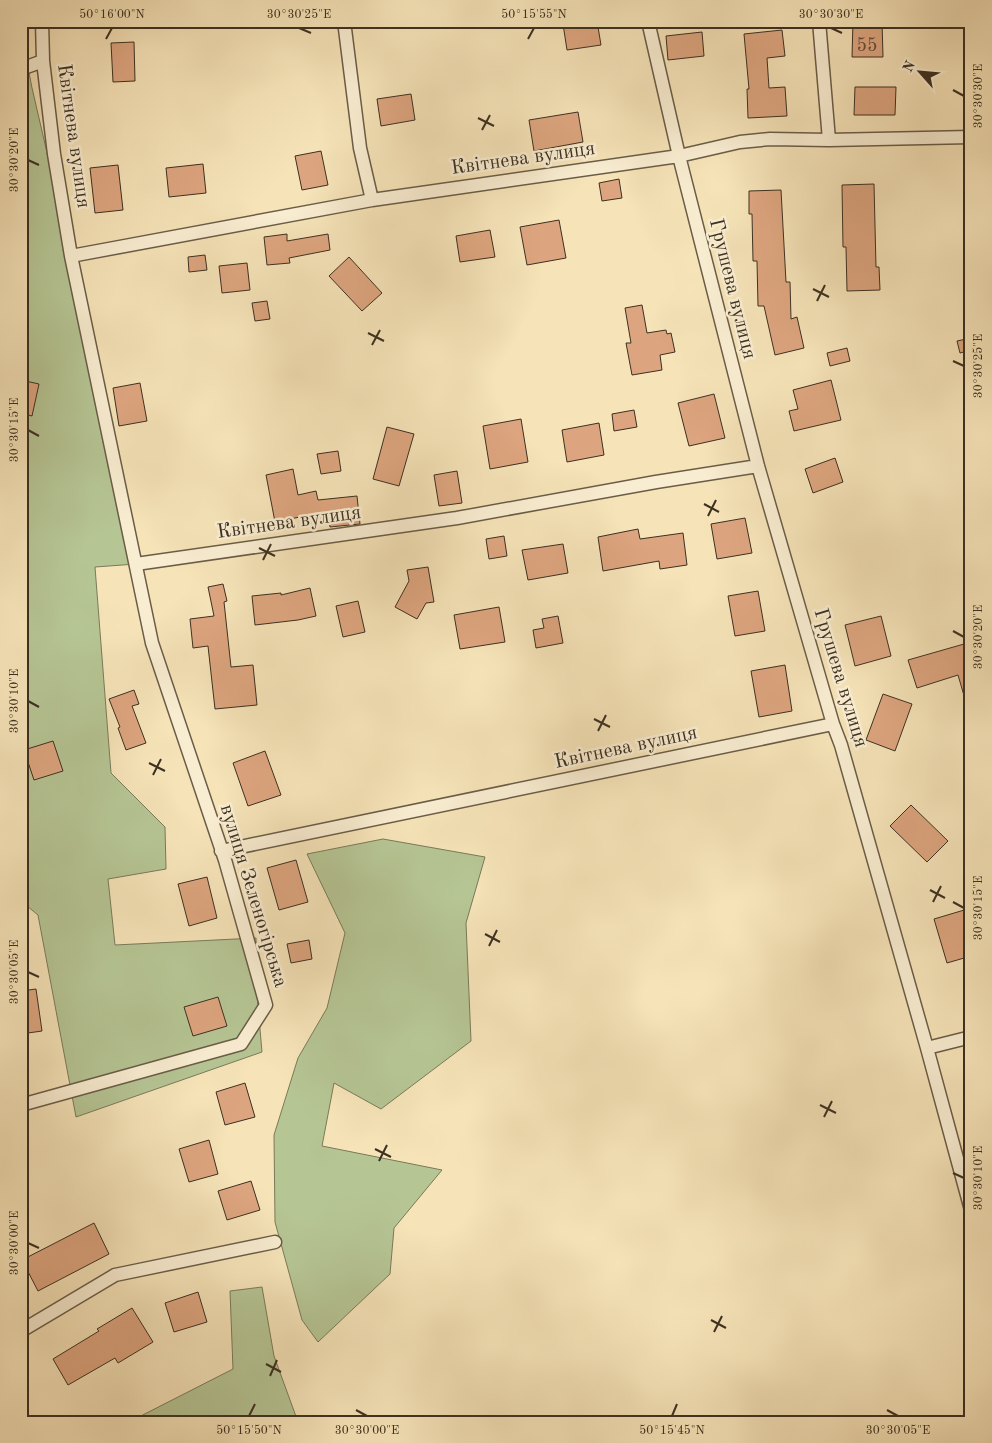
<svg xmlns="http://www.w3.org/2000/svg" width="992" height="1443" font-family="'Old Standard TT',serif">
<rect width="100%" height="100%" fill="#f6e3b8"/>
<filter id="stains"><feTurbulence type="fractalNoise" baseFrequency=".004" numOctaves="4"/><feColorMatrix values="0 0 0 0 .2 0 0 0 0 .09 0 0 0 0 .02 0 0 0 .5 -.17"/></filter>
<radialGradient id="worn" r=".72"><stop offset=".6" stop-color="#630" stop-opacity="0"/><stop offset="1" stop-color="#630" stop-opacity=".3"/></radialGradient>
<path fill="#b6c594" stroke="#797a5a" d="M21,31L32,88L71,256L136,564L95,567L111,773L165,827L166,869L108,879L115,945L256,938L257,995L262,1052L76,1117L38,915L21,901Z
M383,839L485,857L466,923L471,1041L381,1109L334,1083L322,1146L442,1170L394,1228L390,1274L318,1342L302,1320L275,1222L274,1135L298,1058L327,1008L345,933L307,854Z
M262,1287L274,1356L298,1422H129L233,1369L230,1291Z"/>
<path fill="#dda57f" stroke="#3c3021" d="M577,21H597L601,45L567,50L563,24Z
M853,21H882L883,57H852Z
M782,30L785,56L767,58L769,88L785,87L787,116L748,118L747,89H749L744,34Z
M702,32L704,56L668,60L666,36Z
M134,42L135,81L113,82L111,43Z
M855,87H896L895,115H854Z
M411,94L415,120L381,126L377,99Z
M578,112L583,142L534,151L529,120Z
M321,151L328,185L302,190L295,156Z
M203,164L206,193L169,197L166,168Z
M118,165L123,210L95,213L90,168Z
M619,179L622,198L602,201L599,183Z
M874,184L876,267H879L880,290L847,291L846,247H843L842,185Z
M781,190L786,282H790L791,319L797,317L804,348L775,355L764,306H758L757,261H753L752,214H749V191Z
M559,220L566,258L527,265L520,227Z
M490,230L495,257L460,262L456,236Z
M287,234V241L328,234L330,250L289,258L290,263L267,265L264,237Z
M205,255L207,270L189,272L188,257Z
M349,257L382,293L362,311L329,276Z
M247,263L250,290L222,293L219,266Z
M267,301L270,319L255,321L252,303Z
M642,305L647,333L666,330L667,334L671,333L675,352L660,355L662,370L632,375L626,343H631L625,308Z
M971,338V350L960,353L957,341Z
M847,348L850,361L830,366L827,353Z
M21,380L39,384L32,416L21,413Z
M831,380L841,420L794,431L789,411L798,409L793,390Z
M140,383L147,421L119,426L113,388Z
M714,394L725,438L689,446L678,403Z
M634,410L637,427L614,431L612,414Z
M521,419L528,462L490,469L483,426Z
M599,423L604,455L567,462L562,430Z
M387,427L414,434L399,486L373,479Z
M338,451L341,471L321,474L317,454Z
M835,458L843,482L813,493L805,469Z
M293,469L298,495L316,491L318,500L357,496L360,524L330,527L329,519L311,523L310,515L275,522L266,475Z
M457,471L462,503L439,506L434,475Z
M745,518L752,553L717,559L711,524Z
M638,529L640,539L683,533L687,565L660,569L659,561L603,571L598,537Z
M504,536L507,556L489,559L486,539Z
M563,544L568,573L528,580L522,550Z
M428,567L434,602L426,603L417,619L395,607L409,581L407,570Z
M223,584L227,601L224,602L231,667L253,665L257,705L215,709L208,646L193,648L190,619L214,616L208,587Z
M310,588L316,616L298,620L255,625L252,596L281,593V595Z
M758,591L765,631L735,636L728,596Z
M358,601L365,632L343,637L336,606Z
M499,607L505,642L460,649L454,615Z
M558,616L563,643L536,648L533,630L544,628L542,619Z
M881,616L891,656L855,666L845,625Z
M964,644L971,666V705L967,706L958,675L917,688L908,660Z
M785,665L792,711L759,717L751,671Z
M134,690L139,704L132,706L146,743L126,750L118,728L120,727L109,699Z
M883,694L912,704L895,751L866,740Z
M53,741L63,771L34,780L24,750Z
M265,751L281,795L248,806L233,763Z
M911,805L948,841L927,862L890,826Z
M296,860L308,902L279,910L267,868Z
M207,877L217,918L189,926L178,884Z
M971,908V956L947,963L934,919Z
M309,940L312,959L291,963L287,944Z
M36,989L42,1031L21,1034V991Z
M218,997L227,1026L193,1036L184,1007Z
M245,1083L255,1117L225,1125L216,1092Z
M209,1140L218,1174L189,1182L179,1149Z
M251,1181L260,1210L227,1220L218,1191Z
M94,1223L109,1254L38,1291L22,1260Z
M198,1292L207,1322L174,1332L165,1303Z
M132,1308L153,1342L118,1363L115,1358L68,1385L53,1359L99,1331L97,1329Z"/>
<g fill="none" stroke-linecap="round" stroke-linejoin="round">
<g stroke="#6a5d47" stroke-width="15">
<path id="street" d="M344,21L360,148L372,200
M648,21L679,156L758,466L833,724L841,745L927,1048L971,1210
M819,21L829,140
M21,69L43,61
M71,256L372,200L679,156L740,142L770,139L829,140L971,137
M136,564L457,518L656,482L758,466
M221,851L833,724
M927,1048L971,1037
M21,1105L241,1044L266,1005L225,860L152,643L71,256L54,154L43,61L42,21
M21,1331L115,1275L275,1242"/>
</g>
<use href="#street" stroke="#f9edd1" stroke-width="12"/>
</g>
<path fill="none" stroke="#3c3021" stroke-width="2" d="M299,28L311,33M831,28L842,33M106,39L112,28M528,39L534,28M953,90L964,96M478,118L494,126M482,130L490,115M28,160L39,165M813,289L829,297M817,301L825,285M368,333L384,341M372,345L380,330M953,361L964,366M28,430L39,436M704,504L719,512M708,516L716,500M259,548L275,556M263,560L271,544M953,631L964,637M28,701L39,707M594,719L610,727M598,731L606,715M149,763L165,771M153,775L161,759M930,890L945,898M933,902L941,886M953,902L964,908M485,934L500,942M489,946L497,930M28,972L39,977M820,1105L836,1113M824,1117L832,1101M375,1149L391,1157M379,1161L387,1145M953,1173L964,1178M28,1243L39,1248M711,1320L726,1328M714,1332L722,1316M266,1364L281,1372M270,1376L277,1360M356,1410L367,1416M887,1410L898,1416M249,1416L255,1404M672,1416L677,1404"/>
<g text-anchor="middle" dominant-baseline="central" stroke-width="5" stroke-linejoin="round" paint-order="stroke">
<g font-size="18" fill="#644d38">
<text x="867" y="46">55</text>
</g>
<g font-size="20" fill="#3c3021" stroke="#f9edd1">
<text transform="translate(73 136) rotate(82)">Квітнева вулиця</text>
<text transform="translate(523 159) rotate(-8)">Квітнева вулиця</text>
<text transform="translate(732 289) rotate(76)">Грушева вулиця</text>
<text transform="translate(289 523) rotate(-8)">Квітнева вулиця</text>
<text transform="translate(840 678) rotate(73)">Грушева вулиця</text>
<text transform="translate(626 748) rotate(-12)">Квітнева вулиця</text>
<text transform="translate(253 896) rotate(73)">вулиця Зеленогірська</text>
</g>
</g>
<rect width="992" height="1443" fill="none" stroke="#f6e3b8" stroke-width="55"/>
<g transform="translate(920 72) rotate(297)" stroke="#f9edd1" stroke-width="4" paint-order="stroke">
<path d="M0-4L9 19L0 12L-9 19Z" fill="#3c3021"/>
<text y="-8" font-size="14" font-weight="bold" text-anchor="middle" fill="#3c3021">N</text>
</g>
<rect x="28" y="28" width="936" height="1388" fill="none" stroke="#3c3021" stroke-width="2"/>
<g font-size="12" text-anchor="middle" fill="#3c3021">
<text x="112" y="18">50°16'00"N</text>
<text x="299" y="18">30°30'25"E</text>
<text x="534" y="18">50°15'55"N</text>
<text x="831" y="18">30°30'30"E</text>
<text transform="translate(978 96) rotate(-90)" y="4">30°30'30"E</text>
<text transform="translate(14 160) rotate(-90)" y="4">30°30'20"E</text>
<text transform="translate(978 366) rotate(-90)" y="4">30°30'25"E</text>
<text transform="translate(14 430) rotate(-90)" y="4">30°30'15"E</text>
<text transform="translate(978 637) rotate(-90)" y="4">30°30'20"E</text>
<text transform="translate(14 701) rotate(-90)" y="4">30°30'10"E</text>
<text transform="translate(978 908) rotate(-90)" y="4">30°30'15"E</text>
<text transform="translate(14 972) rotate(-90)" y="4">30°30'05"E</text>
<text transform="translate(978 1178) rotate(-90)" y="4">30°30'10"E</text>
<text transform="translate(14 1243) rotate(-90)" y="4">30°30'00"E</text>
<text x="249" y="1434">50°15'50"N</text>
<text x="367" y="1434">30°30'00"E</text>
<text x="672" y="1434">50°15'45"N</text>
<text x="898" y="1434">30°30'05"E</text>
</g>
<rect width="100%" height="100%" filter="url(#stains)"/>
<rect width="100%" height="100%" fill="url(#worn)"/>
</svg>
